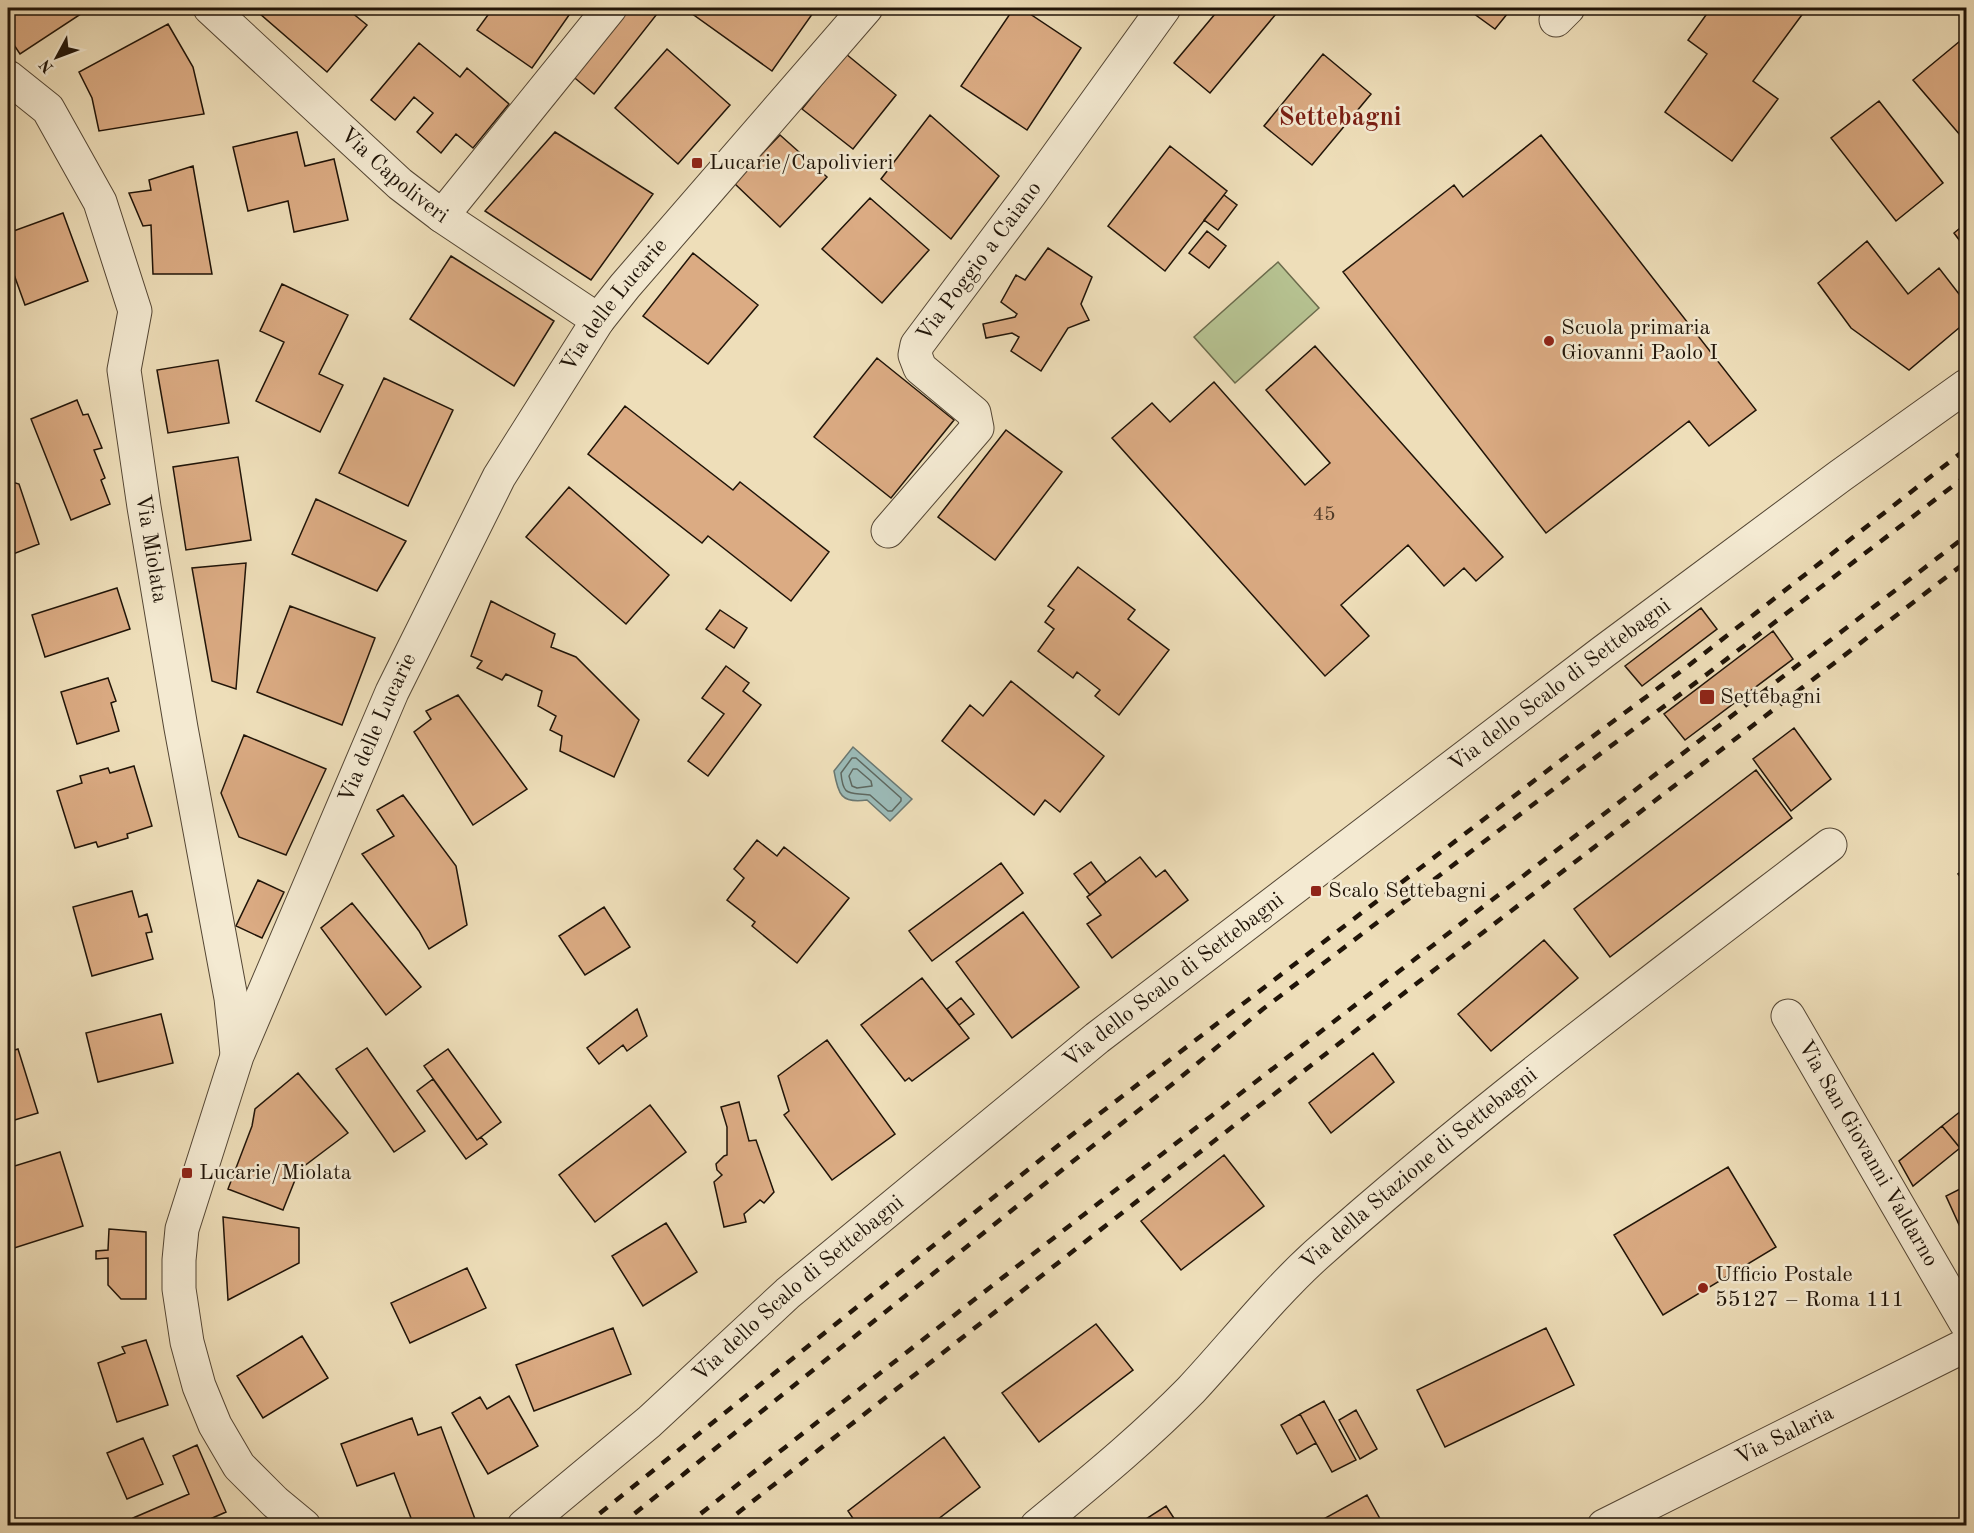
<svg xmlns="http://www.w3.org/2000/svg" width="1974" height="1533" font-family="'Old Standard TT',serif">
<rect width="100%" height="100%" fill="#eedeb9"/>
<filter id="stains"><feTurbulence type="fractalNoise" baseFrequency=".00333" numOctaves="4"/><feColorMatrix values="0 0 0 0 .2 0 0 0 0 .09 0 0 0 0 .02 0 0 0 .5 -.17"/></filter>
<radialGradient id="worn" r=".72"><stop offset=".6" stop-color="#630" stop-opacity="0"/><stop offset="1" stop-color="#630" stop-opacity=".3"/></radialGradient>
<path fill="#b6c291" stroke="#6b6b4c" stroke-width="1.5" d="M1278,262L1319,308L1235,383L1194,337Z"/>
<path fill="#9cbbb8" stroke="#6a7872" stroke-width="1.5" d="M853,747L912,799L890,821L867,800C841,804 838,794 834,771Z"/>
<g fill="none" stroke-linecap="round" stroke-linejoin="round">
<path stroke="#5e6860" stroke-width="1.5" d="M852,758H856L901,798V801L892,811H888L870,795C850,792 843,798 841,773Z
M853,769H857L871,781L872,786L857,788L852,786L849,776Z"/>
</g>
<path fill="#dbab83" stroke="#201408" stroke-width="1.5" d="M8,8H90L20,54L8,36Z
M253,8H346L367,25L327,72Z
M493,8H574L532,68L477,30Z
M623,8H649L657,14L594,94L570,74Z
M684,8H805L813,13L772,71Z
M1014,8H1021L1081,48L1027,130L961,86Z
M1220,8H1281L1210,93L1174,63Z
M1466,8H1512L1495,29Z
M1711,8H1807L1753,81L1778,99L1732,161L1665,112L1707,54L1688,40Z
M168,24L193,67L204,114L99,131L92,98L79,72Z
M1966,36V142L1913,80Z
M419,43L460,77L467,68L509,104L473,148L456,134L441,153L417,132L433,113L414,97L395,120L371,100Z
M667,49L730,105L678,164L615,108Z
M846,54L896,95L853,149L802,109Z
M1323,54L1371,94L1312,165L1264,126Z
M1879,101L1943,183L1896,221L1831,138Z
M930,115L999,176L951,239L881,179Z
M297,132L305,166L334,159L348,220L294,232L288,201L248,211L233,147Z
M555,132L653,194L591,280L485,211Z
M780,135L827,177L780,227L734,183Z
M1541,135L1756,410L1709,446L1689,421L1546,533L1343,272L1454,185L1463,197Z
M1170,146L1227,191L1165,271L1108,226Z
M193,166L212,274H153L151,225L143,226L129,193L151,190L149,180Z
M1224,195L1237,205L1218,230L1204,220Z
M870,198L929,250L882,303L822,249Z
M63,213L88,281L25,305L8,258V233Z
M1966,223V249L1954,233Z
M1207,231L1226,246L1209,268L1189,253Z
M1867,241L1908,294L1939,268L1966,303V322L1909,370L1851,328L1818,283Z
M1048,248L1092,277L1081,304L1089,320L1068,328L1041,371L1011,351L1019,337L1012,333L986,338L983,324L1015,317L1017,314L1001,302L1016,275L1025,280Z
M693,253L758,305L708,364L643,316Z
M451,256L554,321L514,386L410,319Z
M282,284L348,315L319,374L343,385L320,432L256,401L284,342L260,331Z
M1315,346L1503,557L1476,581L1464,568L1444,586L1408,545L1341,605L1369,636L1325,676L1112,438L1152,403L1170,422L1214,382L1305,485L1330,463L1266,390Z
M877,358L954,420L891,498L814,437Z
M218,360L229,423L168,433L157,370Z
M384,378L453,410L408,506L339,473Z
M77,400L83,415L88,414L102,448L94,450L105,478L101,480L110,504L71,520L31,419Z
M625,406L733,490L740,482L829,552L791,601L708,536L702,543L588,454Z
M1006,430L1062,472L995,560L938,517Z
M238,457L251,540L186,550L173,467Z
M8,473L12,482L19,484L39,544L8,556Z
M569,487L669,575L626,624L526,537Z
M316,499L406,541L377,591L292,554Z
M246,563L236,689L212,681L192,568Z
M1078,567L1135,610L1128,619L1169,650L1119,715L1095,696L1100,690L1077,672L1073,678L1038,651L1054,629L1045,622L1054,610L1048,606Z
M117,588L130,629L45,657L32,615Z
M491,601L555,634L551,647L576,657L639,720L614,777L560,751L562,736L550,730L556,716L538,706L542,691L506,674L502,680L477,668L482,661L471,656Z
M290,606L375,638L342,725L257,692Z
M1701,608L1717,629L1642,686L1625,666Z
M720,610L747,628L734,648L706,629Z
M1773,631L1793,659L1685,740L1664,714Z
M726,666L749,683L743,691L761,705L708,776L688,761L724,714L702,698Z
M108,678L116,701L111,703L119,731L77,744L61,692Z
M1011,681L1104,756L1060,812L1045,800L1034,815L942,741L970,705L983,716Z
M8,683L14,708L8,710Z
M458,695L527,789L473,825L414,732L431,719L426,711Z
M1794,728L1831,779L1791,811L1753,759Z
M244,735L326,769L286,855L239,837L221,793Z
M134,766L152,826L127,834L128,838L98,847L96,842L75,848L57,791L82,783L80,776L108,768L110,773Z
M1756,770L1792,818L1610,957L1574,909Z
M403,795L456,866L467,925L429,949L419,931L362,854L394,836L377,810Z
M757,840L777,856L784,847L849,898L797,963L752,926L755,922L727,900L744,878L734,869Z
M1140,857L1156,877L1165,870L1188,900L1112,958L1087,924L1101,915L1087,897Z
M1091,862L1106,882L1090,895L1074,874Z
M1001,863L1023,893L932,961L909,931Z
M1966,868V885L1958,874Z
M258,880L284,892L262,938L236,926Z
M132,891L139,917L147,914L152,932L146,933L153,959L92,976L73,907Z
M352,903L421,987L386,1015L321,928Z
M604,907L630,947L585,975L559,936Z
M1023,912L1079,987L1012,1038L956,962Z
M1544,940L1578,978L1491,1051L1458,1014Z
M922,978L969,1038L912,1081L909,1078L905,1081L861,1025Z
M961,998L974,1014L959,1025L947,1009Z
M637,1009L647,1036L627,1051L623,1045L599,1064L587,1048Z
M161,1014L173,1063L98,1082L86,1033Z
M827,1040L895,1134L832,1180L784,1115L789,1111L778,1076Z
M367,1048L425,1131L394,1152L336,1069Z
M18,1049L38,1113L8,1122V1052Z
M448,1049L501,1122L477,1140L424,1066Z
M1373,1053L1394,1082L1331,1133L1309,1103Z
M298,1073L348,1133L299,1170L283,1210L228,1189L252,1126L255,1109Z
M433,1079L477,1140L481,1137L487,1144L466,1159L417,1091Z
M739,1102L749,1141L756,1140L774,1192L764,1203L760,1200L744,1214L746,1222L724,1227L714,1182L722,1175L717,1170L716,1164L724,1156L727,1155V1127L721,1107Z
M650,1105L686,1152L595,1222L559,1175Z
M1966,1107V1142L1960,1148L1942,1126Z
M1942,1126L1960,1148L1913,1186L1899,1161Z
M60,1152L83,1226L8,1250V1168Z
M1224,1155L1264,1206L1181,1270L1141,1221Z
M1728,1167L1776,1247L1663,1315L1614,1235Z
M1966,1186V1240L1946,1196Z
M223,1217L299,1228V1263L228,1300Z
M666,1223L697,1272L643,1306L612,1256Z
M109,1229L146,1232V1299H121L108,1285V1258L96,1259V1251L108,1250Z
M467,1268L486,1308L410,1343L391,1303Z
M1096,1324L1133,1370L1039,1442L1002,1393Z
M613,1328L631,1374L534,1411L516,1365Z
M1546,1328L1574,1385L1445,1447L1417,1390Z
M302,1336L328,1378L263,1418L237,1376Z
M146,1340L168,1405L117,1422L98,1363L125,1353L122,1347Z
M509,1396L538,1446L488,1474L452,1413L480,1397L487,1409Z
M1324,1401L1356,1460L1332,1472L1300,1414Z
M1356,1410L1377,1449L1360,1459L1339,1420Z
M1300,1414L1316,1443L1297,1454L1281,1425Z
M412,1418L418,1435L441,1427L475,1519L457,1526H414L394,1473L357,1486L341,1444Z
M944,1437L980,1487L929,1526H858L848,1511Z
M143,1438L163,1484L127,1499L107,1453Z
M197,1445L226,1512L201,1523L202,1526H136L133,1518L189,1494L173,1456Z
M1367,1495L1384,1526H1311Z
M1166,1506L1179,1526H1135Z
M249,1519L251,1526H234Z"/>
<g fill="none" stroke-linecap="round" stroke-linejoin="round">
<g stroke="#544634" stroke-width="35">
<g id="minor">
<path id="s1" d="M210,8L400,184L442,216L598,320"/>
<path d="M1556,20L1568,8"/>
<path id="s2" d="M8,77L48,109L100,202L135,311L124,370L144,507L181,728L231,998L237,1054"/>
<path d="M442,216L610,8"/>
<path id="s3" d="M888,531L977,428L974,413L920,368L915,355L917,345L1030,194L1164,8"/>
<path id="s4" d="M1788,1016L1966,1323"/>
<path id="s5" d="M304,1526L275,1502L239,1466L215,1425L199,1386L187,1342L179,1289V1260L182,1229L237,1056L392,692L499,477L598,320L625,286L866,8"/>
<path id="s6" d="M524,1526L649,1422L788,1293L1097,1038L1603,652L1840,476L1966,386"/>
<path id="s7" d="M1037,1526C1090,1482 1143,1439 1191,1390C1233,1345 1270,1297 1316,1255C1480,1109 1656,978 1830,845"/>
<path id="s8" d="M1604,1526L1966,1345"/>
</g>
</g>
<use href="#minor" stroke="#f4ead2" stroke-width="33"/>
<path stroke="#201408" stroke-width="4.5" stroke-dasharray="10 10" stroke-linecap="butt" d="M584,1526L1060,1144L1569,754L1688,666L1966,449
M619,1526L1072,1162L1170,1086L1263,1009L1580,769L1698,681L1966,476
M685,1526C1109,1192 1538,865 1966,536
M721,1526L1382,1010L1966,562"/>
</g>
<g fill="#8f2418" stroke="#f4ead2" stroke-width="2">
<rect x="691" y="157" width="12" height="12" rx="3"/>
<circle cx="1549" cy="341" r="6"/>
<rect x="1699" y="689" width="16" height="16" rx="3"/>
<rect x="1310" y="885" width="12" height="12" rx="3"/>
<rect x="181" y="1167" width="12" height="12" rx="3"/>
<circle cx="1703" cy="1288" r="6"/>
</g>
<g text-anchor="middle" dominant-baseline="central" stroke-width="5" stroke-linejoin="round" paint-order="stroke">
<g font-size="20" fill="#4f3a27">
<text x="1324" y="515">45</text>
</g>
<g font-size="22" fill="#201408" stroke="#f4ead2" text-anchor="start">
<text x="709" y="163">Lucarie/Capolivieri</text>
<text x="1561" y="328">Scuola primaria<tspan x="1561" dy="25">Giovanni Paolo I</tspan></text>
<text x="1720" y="697">Settebagni</text>
<text x="1328" y="891">Scalo Settebagni</text>
<text x="199" y="1173">Lucarie/Miolata</text>
<text x="1715" y="1275">Ufficio Postale<tspan x="1715" dy="25">55127 – Roma 111</tspan></text>
</g>
<g font-size="22" fill="#201408" stroke="#f4ead2">
<text stroke="none"><textPath href="#s1" startOffset="249">Via Capoliveri</textPath></text>
<text stroke="none"><textPath href="#s3" startOffset="350">Via Poggio a Caiano</textPath></text>
<text stroke="none"><textPath href="#s5" startOffset="1362">Via delle Lucarie</textPath></text>
<text stroke="none"><textPath href="#s2" startOffset="513">Via Miolata</textPath></text>
<text stroke="none"><textPath href="#s6" startOffset="1335">Via dello Scalo di Settebagni</textPath></text>
<text stroke="none"><textPath href="#s5" startOffset="876">Via delle Lucarie</textPath></text>
<text stroke="none"><textPath href="#s6" startOffset="849">Via dello Scalo di Settebagni</textPath></text>
<text stroke="none"><textPath href="#s4" startOffset="159">Via San Giovanni Valdarno</textPath></text>
<text stroke="none"><textPath href="#s7" startOffset="524">Via della Stazione di Settebagni</textPath></text>
<text stroke="none"><textPath href="#s6" startOffset="363">Via dello Scalo di Settebagni</textPath></text>
<text stroke="none"><textPath href="#s8" startOffset="202">Via Salaria</textPath></text>
</g>
<g font-size="26" font-weight="bold" fill="#7a1f14" stroke="#f4ead2">
<text x="1340" y="118">Settebagni</text>
</g>
</g>
<rect width="1974" height="1533" fill="none" stroke="#eedeb9" stroke-width="30"/>
<rect x="9" y="9" width="1956" height="1515" fill="none" stroke="#201408" stroke-width="3"/>
<rect x="15" y="15" width="1944" height="1503" fill="none" stroke="#201408" stroke-width="1.5"/>
<g transform="translate(57 57) rotate(229)" stroke="#f4ead2" stroke-width="4.5" paint-order="stroke">
<path d="M0-4.5L10 22L0 15L-10 22Z" fill="#201408"/>
<text y="-9" font-size="16" font-weight="bold" text-anchor="middle" fill="#201408">N</text>
</g>
<rect width="100%" height="100%" filter="url(#stains)"/>
<rect width="100%" height="100%" fill="url(#worn)"/>
</svg>
